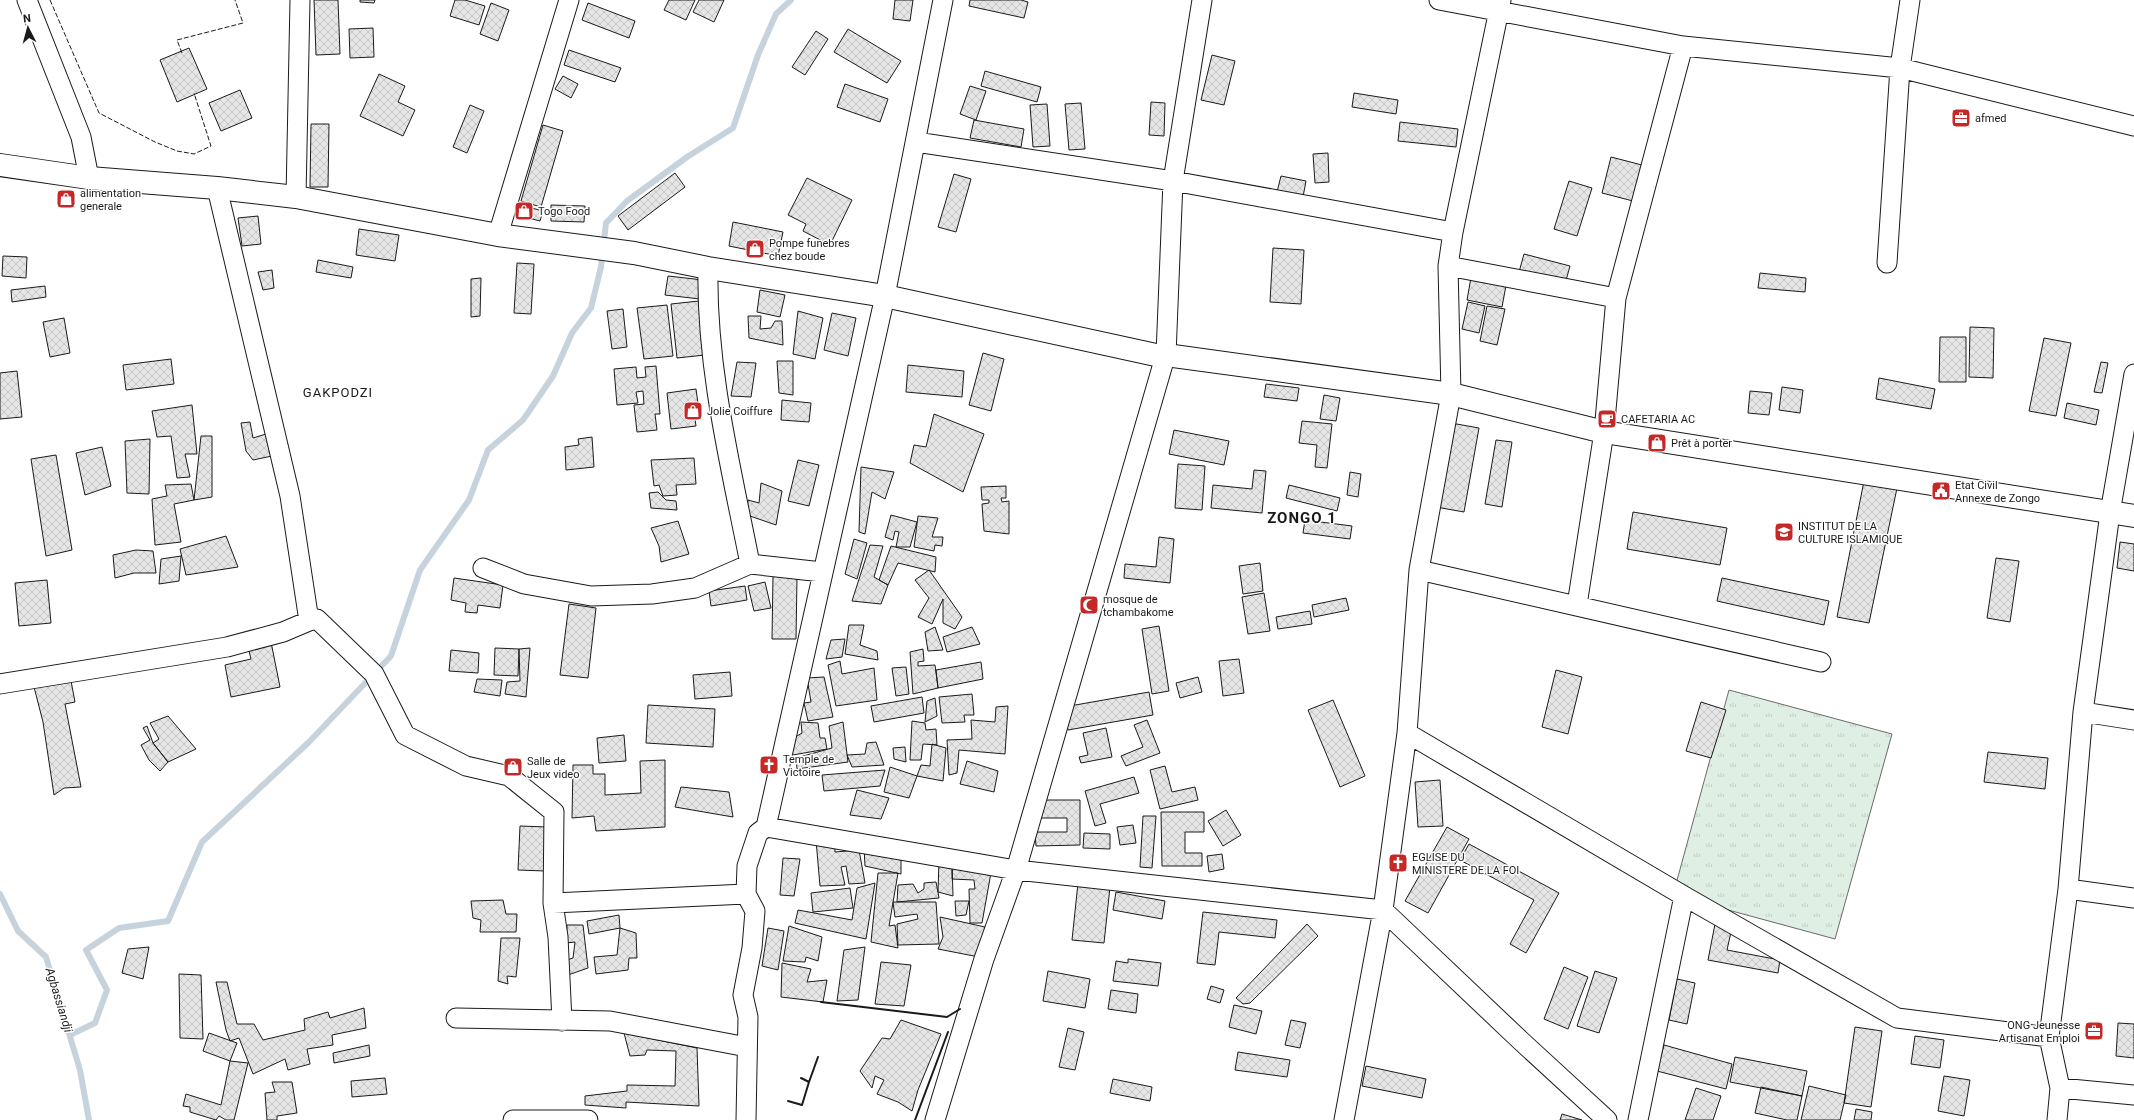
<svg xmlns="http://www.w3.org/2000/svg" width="2134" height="1120" font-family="Roboto,sans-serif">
<defs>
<pattern id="grass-tufts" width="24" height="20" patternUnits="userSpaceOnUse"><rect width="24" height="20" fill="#e0efe3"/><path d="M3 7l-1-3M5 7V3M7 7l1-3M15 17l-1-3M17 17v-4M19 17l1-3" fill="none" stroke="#c0ccc2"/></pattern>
<pattern id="building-cross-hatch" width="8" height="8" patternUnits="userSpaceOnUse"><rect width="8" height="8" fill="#e6e6e6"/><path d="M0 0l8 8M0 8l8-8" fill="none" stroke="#c5c5c5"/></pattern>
</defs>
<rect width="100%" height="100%" fill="#fff"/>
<path fill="url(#grass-tufts)" stroke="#6a6a6a" d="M1729,690L1892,734L1835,939L1673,895Z"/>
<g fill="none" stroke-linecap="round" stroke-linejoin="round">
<path stroke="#c6d2dc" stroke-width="6" d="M0,894L18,931L46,957L80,1070L89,1120
M70,1035L95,1023L107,990L86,950L119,928L168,921L202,842L308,743L391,656L420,570L469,500L488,450L523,420L553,376L572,333L591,308L601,267L606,223L627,201L687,157L733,128L758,55L776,14L791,0"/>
</g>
<path fill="url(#building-cross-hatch)" stroke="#1a1a1a" d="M314,0H338L340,54L316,55Z
M360,0H375L374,3L360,2Z
M455,0H465L485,6L479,25L450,16Z
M669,0H695L686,20L664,10Z
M699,0H724L714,22L693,12Z
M895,0H913L910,21L893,19Z
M970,0H1021L1028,2L1024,18L969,6Z
M491,3L509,10L498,41L480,34Z
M588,3L635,21L629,38L582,20Z
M373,28L374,57L350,58L349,29Z
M848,29L901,61L887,83L834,52Z
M816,31L828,39L805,75L792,67Z
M189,48L207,89L177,102L160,60Z
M569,50L621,68L615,82L564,65Z
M1212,55L1235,61L1224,105L1201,100Z
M985,71L1041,87L1037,102L981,86Z
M379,74L405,86L398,102L415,110L403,136L360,116Z
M563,76L578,84L571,98L555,89Z
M845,84L888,99L880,122L837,107Z
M970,86L986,91L976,120L960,114Z
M240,90L252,118L221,131L209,103Z
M1354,93L1398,100L1396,114L1352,107Z
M1151,102L1165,103L1164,136L1149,135Z
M1081,103L1085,149L1069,150L1065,104Z
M1047,104L1050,146L1033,147L1030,105Z
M470,105L484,111L467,153L453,147Z
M974,120L1024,129L1021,147L970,138Z
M1400,122L1458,129L1456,147L1398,141Z
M311,124H329L328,187H310Z
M543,125L563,131L541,207L521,201Z
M1328,153L1329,182L1315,183L1313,154Z
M1611,157L1642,165L1633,201L1602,193Z
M675,173L685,187L628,230L618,216Z
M954,174L971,179L956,232L938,227Z
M1281,176L1306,181L1303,197L1277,192Z
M807,178L852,200L830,245L803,231L806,224L788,215Z
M1569,181L1592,188L1577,236L1554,229Z
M551,205L585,206L584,222L551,221Z
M524,206L543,211L540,221L521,216Z
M258,216L261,244L242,246L238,218Z
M733,222L783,232L778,256L729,246Z
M359,229L399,235L395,261L356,255Z
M1273,248L1304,250L1301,304L1270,302Z
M1524,254L1570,266L1565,284L1519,272Z
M3,256L27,257L26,278L2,276Z
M318,260L353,267L351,278L316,272Z
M517,263L534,264L531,314L514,313Z
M272,270L274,288L263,290L258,272Z
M1472,272L1507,280L1502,307L1467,300Z
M1760,273L1806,278L1805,292L1758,288Z
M668,276L703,280L700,299L665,295Z
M481,278L480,316L471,317V279Z
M45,286L46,297L12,302L11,290Z
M760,290L785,295L780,317L757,312Z
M699,301L705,355L677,358L671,304Z
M1468,302L1485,306L1479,333L1462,329Z
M667,305L673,356L644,359L637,308Z
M1487,306L1505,309L1497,345L1480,341Z
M623,309L627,347L612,349L607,311Z
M798,311L823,318L815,359L793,354Z
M832,313L856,318L848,356L824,350Z
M748,316H761L760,329L771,328L775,321H782L783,345L749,338Z
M64,318L70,353L50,357L43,322Z
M1970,327L1994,328L1993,378L1969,377Z
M1940,337H1966V382H1939Z
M2044,338L2071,343L2056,416L2029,411Z
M983,353L1004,359L991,411L969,405Z
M171,359L174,384L126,390L123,365Z
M777,361H793V395L779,393Z
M737,362L756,363L751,397L731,396Z
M2101,362L2108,363L2102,393L2094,392Z
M908,365L964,371L962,397L906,392Z
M656,366L660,414H655L657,430L637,432L634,405L644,404L643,391L636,392L638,403L617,405L614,369L636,367L637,378L646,377L645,367Z
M17,371L22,417L0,419V373Z
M1879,378L1935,389L1931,409L1876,399Z
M1266,384L1299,388L1297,401L1264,397Z
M1782,387L1803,390L1800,413L1779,410Z
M696,389L700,418L695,419L696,426L671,429L667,393Z
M1750,391L1772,393L1769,415L1748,413Z
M1324,395L1340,398L1336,421L1320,419Z
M782,400L811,403L809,422L781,420Z
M2067,403L2099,410L2096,425L2064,418Z
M192,405L197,454H185L190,477L177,478L171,436L157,437L152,411Z
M934,414L984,434L963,492L910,463L914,445L926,447Z
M1302,421L1332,424L1327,468L1315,467L1317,445L1299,443Z
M250,422L253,438L266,434L272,456L253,460L246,451L241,423Z
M1451,423L1479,428L1464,512L1436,507Z
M1174,430L1229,441L1224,465L1169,454Z
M201,436H212V497L194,500Z
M592,437L594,467L566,470L565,447L579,445L578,439Z
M150,439L149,494L127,493L125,441Z
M1496,440L1512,442L1502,507L1485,504Z
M102,447L111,486L85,495L76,453Z
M56,455L72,550L46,556L31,459Z
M694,458L696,484L676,485L677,495L663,496L659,485L654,486L651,460Z
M798,460L819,465L809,506L788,501Z
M1178,464L1205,466L1202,510L1175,508Z
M861,467L894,472L885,499L872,492L865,534L859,532Z
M1254,470L1266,471L1262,513L1211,508L1213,485L1252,489Z
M1350,472L1361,474L1358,497L1347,495Z
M1864,481L1897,488L1869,623L1837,617Z
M761,483L782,491L776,525L747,515L748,500L759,503Z
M191,484L194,500L174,504L181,542L155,545L152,499L167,496L165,485Z
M1289,485L1340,498L1337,511L1286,498Z
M1006,486V498H1001L1002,502L1009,501V534L984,531L982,504L989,503V500H982L981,487Z
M658,492L666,500L676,501L677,510L651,508L649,493Z
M1633,512L1727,528L1720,565L1627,549Z
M891,515L917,522L910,547H896L899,532L895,531L893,540L885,537Z
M918,516L938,518L932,537H943L942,546L935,545L934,551L914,547Z
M1305,520L1352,526L1350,539L1303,533Z
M678,521L689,554L661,562L659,546L651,528Z
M226,536L238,567L186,575L180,549Z
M1159,537L1174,539L1170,583L1124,578L1125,564L1156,567Z
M854,539L867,543L857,579L845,574Z
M2120,542L2134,544V571L2117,568Z
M870,545L883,546L874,577L888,585L881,604L852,601Z
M891,546L936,557L935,572L898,563L888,585L879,580Z
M136,550L153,551L156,573H134L115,578L113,555Z
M181,556L179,581L159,584L161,559Z
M1996,558L2019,561L2010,622L1987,618Z
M1260,563L1263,591L1243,594L1239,566Z
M929,570L962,617L955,629L943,623V599L932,624L918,617L929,598L915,580Z
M773,576L797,577L796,639H772Z
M454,578L503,585L500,608L478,605L477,613L465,612L466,603L451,600Z
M1722,578L1829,601L1824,625L1717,601Z
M47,580L51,623L19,626L15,583Z
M765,582L771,608L754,611L748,586Z
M745,586L747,600L711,606L709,591Z
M1264,593L1270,631L1248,634L1242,597Z
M1346,598L1349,610L1314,617L1312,605Z
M569,604L596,608L588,678L560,675Z
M1310,611L1312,624L1278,629L1276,617Z
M849,625H864L860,645L877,651L878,660L845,654Z
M1159,626L1169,691L1152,694L1142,629Z
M935,627L943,650L928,651L925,632Z
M972,627L980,644L947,652L943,637Z
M845,639L842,657L826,659L831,640Z
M271,642L280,687L231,697L225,665L251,659L248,647Z
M495,648L519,649L518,676L494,675Z
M530,648L526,697L505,694L507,682L520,681L519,649Z
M923,649L924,661L918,662V666L935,665L938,688L913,694L910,652Z
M451,650L479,653L478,673L449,671Z
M1239,659L1244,693L1223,696L1219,661Z
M840,661L842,674L874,668L877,700L836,706L828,665Z
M981,662L983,679L938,688L936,670Z
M906,667L909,694L896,696L892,668Z
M1556,670L1582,677L1568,734L1542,727Z
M730,672L732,696L695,699L693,675Z
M824,677L833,717L808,721L804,703L811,702L807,678Z
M1198,677L1202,692L1180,698L1176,683Z
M477,679L502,680L500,696L474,692Z
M71,681L75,702L65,704L81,787L64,788L54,795L43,722L34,687Z
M1149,692L1153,715L1068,730L1064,707Z
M972,694L974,715H964L965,722L942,723L939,697Z
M922,697L924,713L874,722L871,706Z
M935,698L937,716L925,722L927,701Z
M1333,700L1365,776L1340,787L1308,710Z
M1701,702L1726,710L1711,758L1686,751Z
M648,705L715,709L713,747L646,743Z
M1008,706L1005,754L959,750L957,773L949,775L947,740L972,739L971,720L995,722L996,707Z
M168,716L196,749L168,762L153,743L159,739L150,723Z
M1147,720L1160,753L1126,766L1121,756L1143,747L1134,725Z
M912,721L925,723L926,730L936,729L937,745L923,744L921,760H910Z
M801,722L818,723L820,738H825L827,749L787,756L784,744L802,733Z
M843,722L848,762L797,769L796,758L832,748L829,726Z
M147,726L153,743L168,762L160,771L149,760L141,745L150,740L143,728Z
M1106,728L1112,757L1081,763L1079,757L1088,755L1083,733Z
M624,735L626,761L599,763L597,738Z
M876,742L884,765L852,767L847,755L865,754L867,743Z
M932,744L946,748L943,781L917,776L921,765L930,766Z
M905,747L906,762L894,759L893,748Z
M1988,752L2048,758L2045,789L1984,782Z
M665,760V827L596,831L594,816L572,818L573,765H593V774H605V795L641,793L640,761Z
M967,761L998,771L994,792L960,784Z
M1165,766L1172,792L1195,787L1198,800L1160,809L1150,770Z
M890,767L917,776L909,798L884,792Z
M885,770L880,786L824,791L822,775Z
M1134,777L1139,793L1100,804L1106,823L1095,826L1085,791Z
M1440,780L1443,826L1418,827L1415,782Z
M681,787L729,792L733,817L675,807Z
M857,790L889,798L881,819L850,815Z
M1039,800H1080V845L1036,846L1035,832H1067V818H1039Z
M1226,810L1241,835L1223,846L1208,821Z
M1161,812H1204V832H1185V853H1202V866H1162Z
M1143,816H1156L1152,868L1140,867Z
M1133,825L1136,843L1120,845L1117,827Z
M520,826L547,827L545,871L518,870Z
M1447,827L1469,839L1428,913L1405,901Z
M1084,833L1110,834V849L1083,848Z
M816,840L835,844V852L859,850L865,883L849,884L846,866L841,867L845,885L820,886Z
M1469,844L1559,893L1526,953L1510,944L1534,900L1460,860Z
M864,847L901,853V874L865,866Z
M1222,854L1224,869L1209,872L1207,856Z
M783,858L800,859L794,896L780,895Z
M939,860L952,861L953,896L938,892Z
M952,861L992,867L982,923H970L969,889H975L974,880L952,879Z
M878,873H898L889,926L895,925L898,948L871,942Z
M936,882L939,898L897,902L898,885L913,884L918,893L924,889V883Z
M875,883L866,939L795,923L798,910L852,920L857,888Z
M1078,883L1110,887L1104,943L1072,940Z
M850,888L853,908L813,912L811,893Z
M1116,892L1165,901L1162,919L1113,910Z
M503,900L506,914H517L516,932H480L481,920L473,918L471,901Z
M955,901H969L966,915L956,916Z
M893,902H936L939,944L898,945L897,924L918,919L917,914L895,917Z
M1203,912L1277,920L1275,938L1219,932L1215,965L1197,963Z
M619,915L620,928L589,934L587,921Z
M940,917L985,927L979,957L938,949L943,937Z
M1307,924L1318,936L1250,1003L1243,1004L1236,998Z
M1715,924L1731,932L1727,950L1780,960L1778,973L1708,960Z
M567,925H583L588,968L568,975L564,961L573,958L575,942L566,943Z
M789,926L822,937L818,961L806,957L805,962L783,961Z
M620,928L636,933L637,958H629L628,970L596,974L594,957L617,955Z
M768,928L784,931L778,970L762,966Z
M501,938H520L516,977L507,976L508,984L498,981Z
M149,947L143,979L122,973L128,949Z
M865,947L858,1000L837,1001L844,950Z
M1128,959L1161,963L1158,986L1113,981L1116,961L1128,963Z
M881,962L911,965L904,1006L875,1004Z
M782,963L811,969L807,982L827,980L823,1002L781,997Z
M1564,967L1588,977L1568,1029L1544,1019Z
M1048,971L1090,979L1085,1008L1043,1001Z
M1595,971L1617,978L1599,1033L1577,1026Z
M179,974L201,975L203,1039L180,1038Z
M1677,979L1695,983L1687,1024L1669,1020Z
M216,982H227L237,1024H254L263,1040L305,1030L304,1019L328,1012L330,1018L364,1008L366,1028L332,1035L333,1045L307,1049L310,1064L288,1070L285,1059L253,1074L239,1038L230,1041L226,1030Z
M1211,986L1224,990L1220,1003L1207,999Z
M1111,990L1138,994L1136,1013L1108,1009Z
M1234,1005L1262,1011L1256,1034L1229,1027Z
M901,1020L941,1034L918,1090L912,1111L898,1102L877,1094L884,1080L875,1076L872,1088L860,1071L882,1038L890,1039Z
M1291,1020L1306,1023L1300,1048L1285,1045Z
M2118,1023L2134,1024V1058L2116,1056Z
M1855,1027L1882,1031L1871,1107L1844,1103Z
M1068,1028L1084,1032L1075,1070L1059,1067Z
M209,1033L237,1043L230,1061L203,1051Z
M624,1033L697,1048L699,1106L626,1102V1108L585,1105V1096L627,1091V1085L675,1086L676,1051L647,1050L645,1055L630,1056Z
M1915,1036L1944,1040L1940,1068L1911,1064Z
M369,1045L370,1056L334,1063L333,1053Z
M1664,1045L1732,1064L1726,1089L1657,1071Z
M1238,1052L1290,1060L1287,1077L1235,1070Z
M1735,1057L1807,1071L1802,1096L1730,1082Z
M230,1061L248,1063L234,1120H226L219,1116L216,1120L190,1112V1107L183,1106L186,1094L221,1105Z
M1366,1066L1426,1079L1422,1098L1362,1086Z
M1944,1076L1970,1080L1964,1116L1938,1111Z
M385,1078L387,1094L352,1097L351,1081Z
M1113,1079L1152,1087L1150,1101L1110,1093Z
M272,1082H292L297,1113L277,1116V1120H267L265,1093L275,1092Z
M1809,1086L1846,1095L1840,1120H1801Z
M1761,1087L1802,1096L1797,1120H1787L1755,1113Z
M1696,1088L1721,1096L1713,1120H1685Z
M1856,1109L1872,1112L1871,1120H1854Z
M1562,1114L1582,1120H1560Z"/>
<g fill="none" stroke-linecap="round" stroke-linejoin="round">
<g stroke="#1a1a1a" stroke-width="21">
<path id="street" d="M27,0L81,137L89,178
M1439,0L1683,46L1900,68L2134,126
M916,142L1173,181L1453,232
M296,197L300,0
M498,235L569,0
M1887,263L1900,68L1910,0
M1448,266L1616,298
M708,268C706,368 731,467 750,564
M1166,355L1173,181L1202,0
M483,568L524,584L591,596L652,594L695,588L750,564L822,572
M1419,570L1821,662
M1577,605L1604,432L1616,298L1683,46
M309,621L317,619L374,674L405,735L466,766L509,776L554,812L553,903L558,937L562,1021
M0,684L227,647L283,632L309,621L290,496L217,188
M2083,712L2134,720
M1407,733L1684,896L1897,1018L2049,1037
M766,827L1016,870L1383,910L1520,1040L1607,1120
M2068,889L2134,898
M553,903L746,894
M456,1018L610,1021L747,1047
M2060,1088L2134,1095
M513,1120H588
M746,1120L748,1017L743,995L752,948L755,911L746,894L747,866L758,833L766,827L885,296L943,0
M935,1120L984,959L1016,870L1165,357
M1344,1120L1383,910L1407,733L1419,570L1451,394L1448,266L1453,232L1501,0
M1638,1120L1684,896
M2057,1120L2060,1088L2049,1037L2068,889L2083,712L2110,513L2134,374"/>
</g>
<g stroke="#1a1a1a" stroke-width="24">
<path id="secondary" d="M0,165L89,178L217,188L296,197L498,235L634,253L708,268L885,296L1165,357L1166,355L1451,394L1604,432L2134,516"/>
</g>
<use href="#street" stroke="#fff" stroke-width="19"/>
<use href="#secondary" stroke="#fff" stroke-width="22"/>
<path stroke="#1a1a1a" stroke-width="1" stroke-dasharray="5 2" stroke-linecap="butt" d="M50,0L99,113L155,142L177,151L194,154L211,146L194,93
M182,53L177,40L243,23L235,0"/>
<path stroke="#1a1a1a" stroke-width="2" d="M821,1002L947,1017L960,1009
M801,1078L809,1082L818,1057
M788,1101L802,1105L809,1082
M915,1120L948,1032"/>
</g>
<defs>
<g id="office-square" transform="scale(1)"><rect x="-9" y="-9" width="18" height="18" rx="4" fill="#c62828" stroke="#fff"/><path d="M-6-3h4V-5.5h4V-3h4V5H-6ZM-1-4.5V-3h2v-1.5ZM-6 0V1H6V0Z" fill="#fff"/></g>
<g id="shop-square" transform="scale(1)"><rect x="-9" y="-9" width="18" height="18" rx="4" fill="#c62828" stroke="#fff"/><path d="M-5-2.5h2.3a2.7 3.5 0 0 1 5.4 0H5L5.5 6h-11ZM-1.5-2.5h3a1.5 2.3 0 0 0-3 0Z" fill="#fff"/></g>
<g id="cafe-square" transform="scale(1)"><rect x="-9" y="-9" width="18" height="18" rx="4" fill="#c62828" stroke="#fff"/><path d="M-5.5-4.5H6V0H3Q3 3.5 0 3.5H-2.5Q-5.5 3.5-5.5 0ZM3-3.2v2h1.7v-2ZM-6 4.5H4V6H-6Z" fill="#fff"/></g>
<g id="civic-square" transform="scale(1)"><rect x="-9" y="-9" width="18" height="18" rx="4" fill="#c62828" stroke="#fff"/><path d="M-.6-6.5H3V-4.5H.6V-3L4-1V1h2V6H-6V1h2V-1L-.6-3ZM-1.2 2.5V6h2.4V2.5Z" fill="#fff"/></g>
<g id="school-square" transform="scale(1)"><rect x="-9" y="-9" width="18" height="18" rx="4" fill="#c62828" stroke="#fff"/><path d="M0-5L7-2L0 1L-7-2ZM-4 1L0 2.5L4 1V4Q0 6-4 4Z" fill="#fff"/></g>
<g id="mosque-square" transform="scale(1)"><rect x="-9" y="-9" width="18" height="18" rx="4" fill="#c62828" stroke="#fff"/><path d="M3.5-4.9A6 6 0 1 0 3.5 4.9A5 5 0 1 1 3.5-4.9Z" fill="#fff"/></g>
<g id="church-square" transform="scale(1)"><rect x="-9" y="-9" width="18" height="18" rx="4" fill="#c62828" stroke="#fff"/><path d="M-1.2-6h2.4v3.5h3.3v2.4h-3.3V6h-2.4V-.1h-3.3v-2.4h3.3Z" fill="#fff"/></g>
</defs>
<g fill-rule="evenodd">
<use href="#office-square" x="1961" y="118"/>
<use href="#shop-square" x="66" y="199"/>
<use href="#shop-square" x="524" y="211"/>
<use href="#shop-square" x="755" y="249"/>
<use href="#shop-square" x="693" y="411"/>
<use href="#cafe-square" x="1607" y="419"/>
<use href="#shop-square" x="1657" y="443"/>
<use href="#civic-square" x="1941" y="491"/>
<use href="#school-square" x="1784" y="532"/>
<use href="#mosque-square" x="1089" y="605"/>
<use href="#church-square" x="769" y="765"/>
<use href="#shop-square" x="513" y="767"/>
<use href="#church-square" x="1398" y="863"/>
<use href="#office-square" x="2094" y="1031"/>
</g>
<g text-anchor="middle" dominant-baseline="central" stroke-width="3" stroke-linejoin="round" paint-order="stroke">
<g font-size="11" fill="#1a1a1a" stroke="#fff" text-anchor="start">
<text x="1975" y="118">afmed</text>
<text x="80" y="193">alimentation<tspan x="80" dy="13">generale</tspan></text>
<text x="538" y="211">Togo Food</text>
<text x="769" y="243">Pompe funebres<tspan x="769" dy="13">chez boude</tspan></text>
<text x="707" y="411">Jolie Coiffure</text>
<text x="1621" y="419">CAFETARIA AC</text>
<text x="1671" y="443">Prêt à porter</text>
<text x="1955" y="485">Etat Civil<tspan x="1955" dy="13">Annexe de Zongo</tspan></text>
<text x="1798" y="526">INSTITUT DE LA<tspan x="1798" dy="13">CULTURE ISLAMIQUE</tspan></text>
<text x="1103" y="599">mosque de<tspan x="1103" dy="13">tchambakome</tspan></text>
<text x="783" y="759">Temple de<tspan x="783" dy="13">Victoire</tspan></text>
<text x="527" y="761">Salle de<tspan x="527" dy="13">Jeux video</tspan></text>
<text x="1412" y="857">EGLISE DU<tspan x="1412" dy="13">MINISTERE DE LA FOI</tspan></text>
<text x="2080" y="1025" text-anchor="end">ONG Jeunesse<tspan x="2080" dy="13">Artisanat Emploi</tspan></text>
</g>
<g font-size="12" font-style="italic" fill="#1a1a1a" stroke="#fff">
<text transform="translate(59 1000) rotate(73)">Agbassiandji</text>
</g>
<g font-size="13" letter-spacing="1" fill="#1a1a1a" stroke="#fff">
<text x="338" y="392">GAKPODZI</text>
</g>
<g font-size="15" font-weight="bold" letter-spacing="1" fill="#1a1a1a" stroke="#fff">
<text x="1302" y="518">ZONGO 1</text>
</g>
</g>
<g transform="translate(28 28) rotate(354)" stroke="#ffffff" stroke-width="3" paint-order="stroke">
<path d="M0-3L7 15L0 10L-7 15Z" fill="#1a1a1a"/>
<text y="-6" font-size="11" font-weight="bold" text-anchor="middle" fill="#1a1a1a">N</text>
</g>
</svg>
